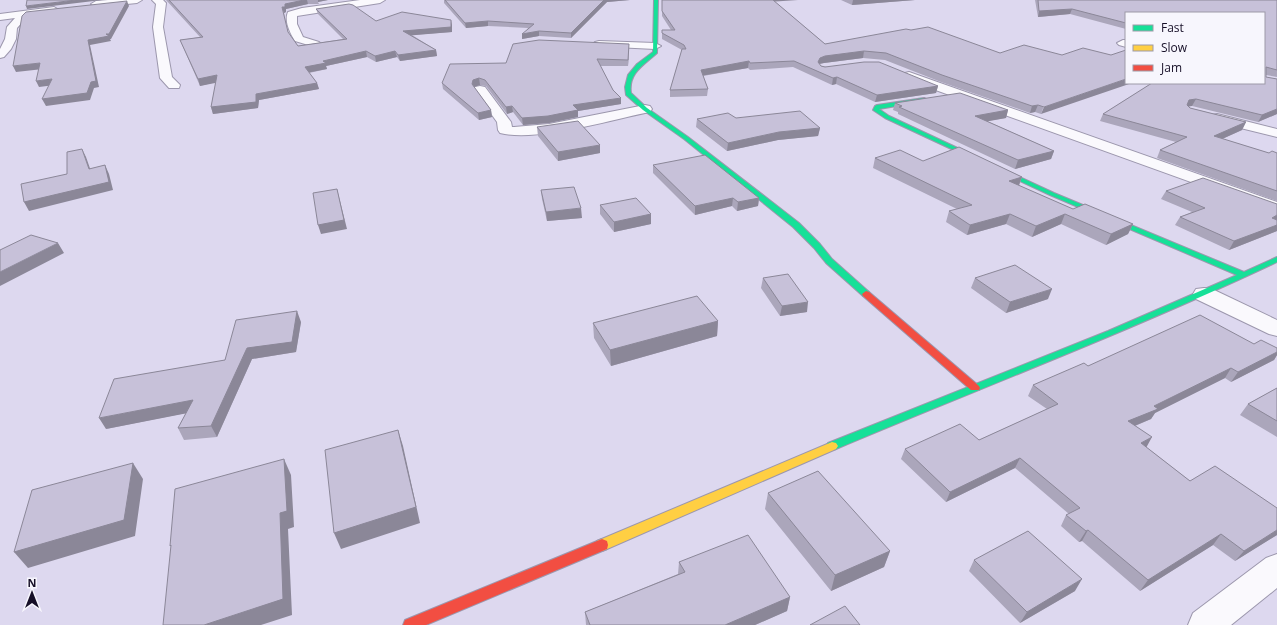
<svg xmlns="http://www.w3.org/2000/svg" width="1277" height="625" font-family="'Open Sans',sans-serif">
<rect width="100%" height="100%" fill="#ddd8ef"/>
<g fill="none" stroke-linecap="round" stroke-linejoin="round">
<g stroke="#9c97ad" stroke-width="2">
<path id="street" d="M108,0H142L137,3L96,7L91,4L96,1Z
M152,0H163L166,3L163,27L172,77L180,85L179,88H169L160,78L153,27L156,4Z
M360,0H385L380,3L297,16V24L303,37L319,42L321,44L315,47L295,41C290,33 284,21 288,12L302,8Z
M54,7L59,10L57,12L28,16L17,28L16,39L11,49L4,57L0,58V49L5,39L7,27L15,18L0,20V14Z
M1123,40H1126V47L1119,45L1117,43Z
M599,41L655,43L661,46L655,49L595,46L593,44L595,42Z
M909,72L1277,202V213L905,79L903,76L905,73Z
M480,86L485,87L511,122L512,127H514L549,124L645,105L650,106L652,109L650,112L645,113C607,121 536,142 500,133L498,130L497,122L474,90L475,87Z
M1217,114L1277,129V137L1212,121L1210,118L1212,115Z
M1204,288L1212,289L1277,320V336L1269,334L1196,299L1193,294L1196,289Z
M1277,554V588L1231,625H1188L1193,613L1266,558Z"/>
</g>
<g stroke="#9c97ad" stroke-width="2">
<path id="fast" d="M654,0H658L657,53C644,65 628,73 631,93L647,108L688,137L799,223L820,244L832,259L869,292L870,294L869,296H863L826,263L814,248L793,227L684,139L643,110L626,95L625,87L628,75L637,64L653,52Z
M924,98L926,99V101L879,109L889,116L1054,193L1244,272L1277,257V262C1133,330 983,387 836,449L832,450L828,449L826,446L828,443L1108,331L1237,275L1050,195L885,118L873,110L875,106L877,105Z"/>
</g>
<g stroke="#9c97ad" stroke-width="2">
<path id="slow" d="M832,442L836,443L838,446L836,449L607,549L602,551L597,549L596,545L597,541Z"/>
</g>
<g stroke="#9c97ad" stroke-width="2">
<path id="jam" d="M866,291L869,292L979,386L980,388L979,390H971L863,296L862,294Z
M602,539L607,541L608,545L607,549L426,625H403L405,620Z"/>
</g>
<use href="#street" fill="#faf9fd" fill-rule="evenodd"/>
<use href="#fast" fill="#16e098" fill-rule="evenodd"/>
<use href="#slow" fill="#ffcf43" fill-rule="evenodd"/>
<use href="#jam" fill="#f24e42" fill-rule="evenodd"/>
</g>
<path fill="#aba6bb" d="M166,0H328L318,2L319,4H308L286,9V12L284,13L288,33L298,46L343,39L318,14L316,9L376,21L452,25V32L412,35L436,50L437,56L400,61L397,57L376,62L367,57L326,66L327,69L309,73L317,83L319,89L259,100L258,108L213,114L211,107L216,82L200,86L180,40L200,37Z
M444,0H630L607,2L571,38L539,36L522,39L528,28L488,26L466,28L444,3Z
M662,0L775,2L825,44L911,30L1000,53L1062,55L1041,114L1035,112L1030,113L941,82L885,60L863,58L824,63L819,64L821,66L938,86L936,93L875,102L836,84L832,85L793,67L750,70L748,68L703,76L708,89L707,96L670,97V90L682,50L662,39V30H671L662,16Z
M841,0H915L852,5Z
M1035,0H1277V77L1266,75V77L1277,114L1258,122L1192,106H1189L1190,108L1246,122L1242,130L1222,139L1269,153H1277V201L1157,158L1160,150L1176,142L1100,121L1103,114L1264,13H1126V29L1070,14L1038,17Z
M629,44L628,66H600L613,90L621,98V104L578,111V117L549,123L523,125L513,112L507,114L486,86L480,85L474,87L491,110L492,117L479,120L443,89L442,83L506,63Z
M895,103L1008,110L1006,118L987,121L1054,151L1051,159L1015,169L898,114V112L893,110Z
M736,118L820,128L818,136L778,140L727,151L696,127L697,119Z
M537,127L600,153L558,161L538,136Z
M875,158L923,161L1022,177L1019,186L1073,209L1133,224L1128,234L1106,245L1061,224L1032,237L1006,224L967,235L946,222L949,211L957,209L873,168Z
M653,165L759,198L758,206L737,211L732,206L695,215L653,173Z
M541,190L582,218L547,221L542,199Z
M1166,191L1277,204V231L1229,250L1175,225L1180,217L1192,212L1161,199Z
M600,205L651,214V224L614,232L600,214Z
M763,278L807,312L780,316L761,288Z
M975,278L1048,299L1006,313L971,288Z
M718,321L717,336L611,366L594,338L593,323Z
M301,322L296,352L252,359L217,437L184,440L178,428L186,413L106,429L225,360Z
M1254,344L1277,348V355L1274,360L1231,382L1225,378L1155,413L1151,419L1135,426L1146,447L1190,481L1277,508V535L1235,561L1213,545L1140,591L1082,541L1079,542L1061,526L1066,515L1069,514L1015,468L946,502L901,459L905,449L979,440L1047,409L1028,396L1033,385L1088,366Z
M1277,388V437L1240,415L1248,404Z
M768,493L890,551L884,567L831,591L765,509Z
M974,560L1075,591L1020,623L969,571Z
M679,562L790,597L787,611L755,625H586L585,612L678,574Z"/>
<path fill="#8b8798" d="M76,0H102L27,9L26,6Z
M304,0H307L308,4L286,9V12L284,13L282,7L285,4Z
M318,0H328L318,2Z
M604,0H630L607,2L571,38V33Z
M769,0H798L768,2Z
M853,0H915L852,5Z
M127,1L129,6L111,39H110L111,41L90,45L99,87L94,88L90,100L46,106L42,99L88,40L106,34Z
M1072,9L1070,14L1038,17L1039,11Z
M451,20L452,25V32L404,36L403,31Z
M488,21V26L466,28L465,23Z
M539,31V36L522,39V34Z
M629,44V49L628,66V60Z
M436,50L437,56L400,61L398,55Z
M366,51L367,57L326,66L327,69L306,73L305,67L323,61Z
M395,51L397,57L376,62L375,56Z
M864,51L863,58L824,63L819,64L818,62L820,58L825,56Z
M749,61L748,68L700,76L701,70Z
M40,63L43,69L16,72L13,66Z
M217,75L220,82L200,86L198,79Z
M837,77L836,84L832,85L833,78Z
M479,78L480,85L474,87L472,84L473,80Z
M52,79L55,85L39,87L36,81Z
M1126,79V83H1132L1041,114L1044,107Z
M317,83L319,89L259,100L258,108L213,114L211,107L256,94Z
M938,86L936,93L875,102L877,95Z
M621,98V104L578,111V117L549,123L523,125L522,118L573,105Z
M1196,99L1192,106L1186,107L1189,100Z
M1038,105L1035,112L1030,113L1032,106Z
M512,106L513,112L507,114L506,107Z
M1277,109V114L1258,122L1262,115Z
M491,110L492,117L479,120L478,113Z
M1008,110L1006,118L973,124L975,116Z
M1246,122L1242,130L1211,144L1214,136Z
M820,128L818,136L778,140L727,151L728,143L779,132Z
M600,145V153L558,161V152Z
M82,149L86,157L93,177L89,169Z
M1054,151L1051,159L1015,169L1018,160Z
M105,165L109,174L113,190L29,211L24,202Z
M1022,177L1018,187L1009,181Z
M337,189L347,229L321,234L318,225Z
M733,198L732,206L695,215V206Z
M759,198L758,206L737,211L738,202Z
M581,208L582,218L547,221L546,212Z
M651,214V224L614,232V222Z
M1010,214L1006,224L967,235L970,225Z
M1065,214L1061,224L1032,237L1036,226Z
M1277,215V220L1272,218Z
M1133,224L1128,234L1106,245L1111,234Z
M1277,225V231L1229,250L1234,241Z
M58,243L64,253L0,286V272Z
M1052,289L1048,299L1006,313L1010,302Z
M808,302L807,312L780,316L782,306Z
M297,311L301,322L296,352L252,359L217,437L211,426L247,348Z
M718,321L717,336L611,366L610,350Z
M1277,352V355L1274,360L1231,382L1238,372Z
M1231,368L1225,378L1155,413L1151,419L1122,431L1128,421L1154,406Z
M193,400L198,411L106,429L99,418Z
M398,430L403,446L420,523L341,549L334,533Z
M1152,437L1146,448L1141,443Z
M1020,458L1015,468L946,502L950,492Z
M284,459L291,475L294,527L288,529L292,615L261,625H204L280,513Z
M133,463L143,479L135,536L28,568L14,552Z
M1088,530L1082,541L1079,542L1086,531Z
M1277,530V535L1235,561L1244,551Z
M1221,534L1213,545L1140,591L1148,580Z
M890,551L884,567L831,591L835,575Z
M1082,579L1075,591L1020,623L1027,612Z
M790,597L787,611L755,625H725Z"/>
<path fill="#c7c1d9" stroke="#8b8798" d="M27,0H76L26,6Z
M169,0H304L285,4V7H282L288,32L298,46L347,39L316,9L349,4L353,5L376,21L402,12L451,20V27L403,31L436,50L398,55L395,51L375,56L366,51L323,61L326,63L305,67L317,83L256,94V102L211,107L217,75L198,79L180,40L203,37Z
M445,0H604L571,33L539,31L522,34L534,24L488,21L465,23Z
M662,0H773L825,44L906,29L911,30L928,27L1000,53L1024,45L1062,55L1083,48L1111,55L1126,50V79L1044,107L1038,105L1032,106L942,75L886,53L864,51L825,56L820,58L818,62L821,66L825,67L864,62H879L938,86L877,95L837,77L833,78L794,61L750,63L749,61L701,70L708,89L670,90L682,49H686L684,45L662,33V30H675L662,11Z
M1038,0H1277V70L1266,67V77L1277,79V109L1262,115L1196,99L1189,100L1187,105L1190,108L1246,122L1214,136L1269,153L1272,151L1277,153V191L1160,150L1187,137L1103,114L1152,83H1264V13H1126V23L1072,9L1039,11Z
M127,1L109,34H106L109,36L88,40L96,81L91,82L87,93L42,99L52,79L36,81L40,63L13,66L22,16L26,12Z
M539,40L629,44L628,60L597,59L613,90L621,98L573,105L578,110L548,116L522,118L512,106L506,107L485,80L479,78L473,80L472,84L491,110L478,113L442,83L450,64L506,63L513,44Z
M960,93L1008,110L975,116L1054,151L1018,160L899,107L902,106L895,103Z
M800,111L820,128L779,132L728,143L697,119L728,113L736,118Z
M578,121L600,145L558,152L537,127Z
M959,147L1022,177L1009,181L1073,209L1085,204L1133,224L1111,234L1065,214L1036,226L1010,214L970,225L949,211L972,205L875,158L900,150L923,161Z
M82,149L89,169L105,165L109,182L24,202L21,184L67,174V152Z
M705,155L759,198L738,202L733,198L695,206L653,165Z
M1203,178L1277,204V215L1272,218L1277,220V225L1234,241L1180,217L1205,208L1166,191Z
M574,187L581,208L546,212L541,190Z
M337,189L344,220L318,225L313,193Z
M636,198L651,214L614,222L600,205Z
M31,235L58,243L0,272V250Z
M1015,265L1052,289L1010,302L975,278Z
M788,274L808,302L782,306L763,278Z
M697,296L718,321L610,350L593,323Z
M297,311L292,342L247,348L211,426L178,428L193,400L99,418L114,379L225,360L236,320Z
M1200,315L1254,344L1261,340L1277,348V352L1238,372L1231,368L1154,406L1158,409L1128,421L1152,437L1141,443L1190,481L1215,466L1277,508V530L1244,551L1221,534L1148,580L1088,530L1086,531L1066,515L1080,508L1020,458L950,492L905,449L960,424L979,440L1058,404L1033,385L1084,363L1088,366Z
M1277,388V421L1248,404Z
M398,430L416,507L334,533L325,450Z
M284,459L287,511L280,513L283,599L204,625H163L171,545L170,546L175,489Z
M133,463L124,520L14,552L32,490Z
M818,471L890,551L835,575L768,493Z
M1028,531L1082,579L1027,612L974,560Z
M748,535L790,597L725,625H590L585,612L685,572L679,562Z
M845,606L860,625H810Z"/>
<rect x="1125" y="12" width="140" height="72" fill="#f7f6fd" stroke="#9d9aa8"/>
<rect x="1133" y="25" width="20" height="6" fill="#16e098" stroke="#9d9aa8"/>
<text x="1161" y="32" font-size="12" fill="#171028">Fast</text>
<rect x="1133" y="45" width="20" height="6" fill="#ffcf43" stroke="#9d9aa8"/>
<text x="1161" y="52" font-size="12" fill="#171028">Slow</text>
<rect x="1133" y="65" width="20" height="6" fill="#f24e42" stroke="#9d9aa8"/>
<text x="1161" y="72" font-size="12" fill="#171028">Jam</text>
<g transform="translate(32 593)" stroke="#f7f6fd" stroke-width="3" paint-order="stroke">
<path d="M0-3L7 15L0 10L-7 15Z" fill="#171028"/>
<text y="-6" font-size="11" font-weight="bold" text-anchor="middle" fill="#171028">N</text>
</g>
</svg>
